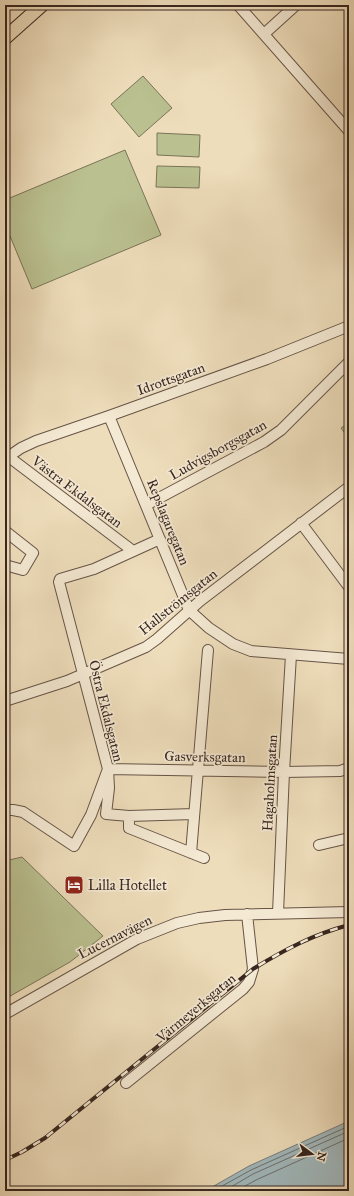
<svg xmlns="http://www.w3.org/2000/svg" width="354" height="1196" font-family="'IM FELL Great Primer',serif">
<rect width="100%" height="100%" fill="#edb"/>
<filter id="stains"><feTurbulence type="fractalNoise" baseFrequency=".005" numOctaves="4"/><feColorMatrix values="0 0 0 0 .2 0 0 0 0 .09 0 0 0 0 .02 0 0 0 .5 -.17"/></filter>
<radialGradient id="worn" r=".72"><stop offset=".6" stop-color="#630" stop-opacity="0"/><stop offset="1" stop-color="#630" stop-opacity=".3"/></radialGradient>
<path fill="#bac090" stroke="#7a7458" d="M143,76L172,108L139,137L111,104Z
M157,133L200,135L199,157L157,155Z
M125,150L161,235L32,289L5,224V200Z
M157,166L200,167L199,188L156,187Z
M349,423V439L341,428Z
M22,857L103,936L70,962L5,999V861Z"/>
<path fill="#a1b8bc" stroke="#777e7e" d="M349,1121V1191H205L249,1166Z"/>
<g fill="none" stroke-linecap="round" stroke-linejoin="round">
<path stroke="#6d706e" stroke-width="1" d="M213,1191L251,1170L349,1126
M224,1191L253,1174L349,1131
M236,1191L256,1180L349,1138"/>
<g stroke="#665447" stroke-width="12">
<path id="minor" d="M238,5L349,131
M264,34L296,5
M109,416L189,610L209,628L233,644L251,651L349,659
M5,454L133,551
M5,459L21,448L36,441L109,416L267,359L349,326
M146,505L264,442L281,430L349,362
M301,523L349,587
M5,531L33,553L23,570L5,565
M5,701L67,681L146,647L157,639L200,601L349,487
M5,810H13L23,812L74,846L91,815L108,769L59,582L60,579L94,569L160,539
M129,816L194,814
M319,845L349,838
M191,853L208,650
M204,858L129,828V816L106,814L109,788L108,769L284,772L340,771L349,768
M278,913L284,772L291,655
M5,1014L137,939L177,923L199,918L225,915L349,912
M126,1083L243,989L249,982L253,969L247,914"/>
</g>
<g stroke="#392720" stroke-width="15">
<path id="major" d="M5,38L42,5"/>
</g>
<use href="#minor" stroke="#f4e9d3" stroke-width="10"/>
<use href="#major" stroke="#edb" stroke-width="13"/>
<g stroke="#392720" stroke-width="4">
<path id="rail" d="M5,1160L22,1152L45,1138L253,969C284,950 314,934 349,925"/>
</g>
<use href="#rail" stroke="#f4e9d3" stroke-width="2.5" stroke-dasharray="8" stroke-linecap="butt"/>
</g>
<defs>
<g id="hotel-square" transform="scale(1)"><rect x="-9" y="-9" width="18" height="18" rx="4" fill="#8f2418" stroke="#f4e9d3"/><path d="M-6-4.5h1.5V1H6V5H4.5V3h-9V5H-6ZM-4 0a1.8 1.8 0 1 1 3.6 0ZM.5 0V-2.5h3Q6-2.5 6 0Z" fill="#fff"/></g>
</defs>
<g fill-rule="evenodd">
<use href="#hotel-square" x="74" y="885"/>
</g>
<g text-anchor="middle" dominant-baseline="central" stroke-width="3.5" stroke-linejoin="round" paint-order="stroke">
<g font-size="14" fill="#392720" stroke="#f4e9d3">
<text transform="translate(171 379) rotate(-20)">Idrottsgatan</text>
<text transform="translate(218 450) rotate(-29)">Ludvigsborgsgatan</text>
<text transform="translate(77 492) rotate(37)">Västra Ekdalsgatan</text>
<text transform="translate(168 522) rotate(68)">Repslagaregatan</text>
<text transform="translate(178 602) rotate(-39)">Hallströmsgatan</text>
<text transform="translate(106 711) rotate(76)">Östra Ekdalsgatan</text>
<text transform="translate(205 757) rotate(1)">Gasverksgatan</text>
<text transform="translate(270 783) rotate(-87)">Hagaholmsgatan</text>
<text transform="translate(115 937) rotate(-27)">Lucernavägen</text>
<text transform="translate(196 1008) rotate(-40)">Värmeverksgatan</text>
</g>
<g font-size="14" fill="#392720" stroke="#f4e9d3" text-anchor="start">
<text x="88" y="885">Lilla Hotellet</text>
</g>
</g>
<rect width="354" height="1196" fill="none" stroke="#edb" stroke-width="20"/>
<rect x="6" y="6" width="342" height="1184" fill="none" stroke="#392720" stroke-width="2"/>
<rect x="10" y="10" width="334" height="1176" fill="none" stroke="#392720"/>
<g transform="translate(312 1154) rotate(105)" stroke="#f4e9d3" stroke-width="3" paint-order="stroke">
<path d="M0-3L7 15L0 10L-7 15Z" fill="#392720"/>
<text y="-6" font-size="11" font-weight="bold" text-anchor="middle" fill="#392720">N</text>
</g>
<rect width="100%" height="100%" filter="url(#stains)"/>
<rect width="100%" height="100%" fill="url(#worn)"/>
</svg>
